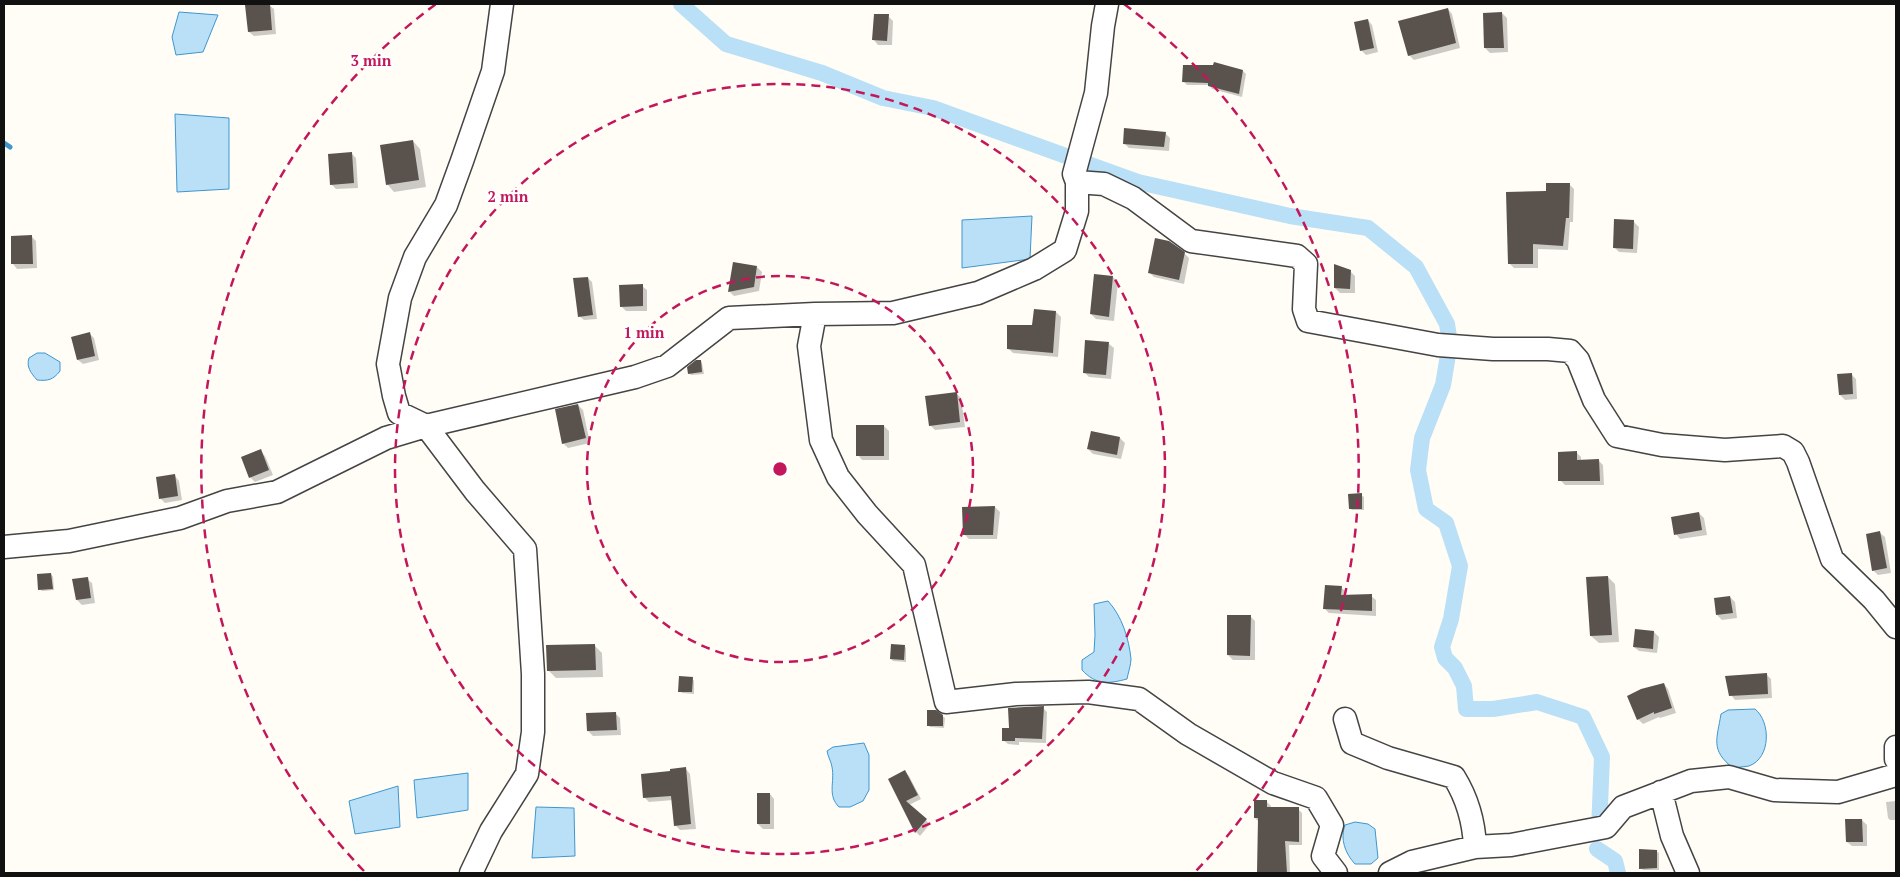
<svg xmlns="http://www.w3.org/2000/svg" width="1900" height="877" font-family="'PT Serif',serif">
<rect width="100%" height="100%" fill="#fffdf5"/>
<path fill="#b9e0f7" stroke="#3f96cf" d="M179,12L218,15L203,52L176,55L172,37Z
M175,114L229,118V189L177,192Z
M1032,216L1030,259L962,268V220Z
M37,353H45L60,362V371C53,380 48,381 37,380C31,373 26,367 29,358Z
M1108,601C1122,616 1129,639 1131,659C1131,665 1128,673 1127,679C1108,684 1096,685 1082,670V660L1094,652L1095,635L1094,604Z
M1755,709C1771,722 1771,758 1749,766C1744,767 1738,767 1733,768C1710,750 1717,739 1721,714L1728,710Z
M864,743L869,755V790L863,801L850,807H839C827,795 835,782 832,767C831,761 828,757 827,751L833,747Z
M468,773V810L417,818L414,780Z
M398,786L400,827L355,834L349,801Z
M536,807L574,808L575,856L532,858Z
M1355,822L1368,824L1375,829L1378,858L1371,864H1355C1345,853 1340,839 1345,825Z"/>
<path fill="#0003" d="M269,5L274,9L276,34L254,36L249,32Z
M1448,9L1452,14L1460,48L1414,60L1409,55Z
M1502,13L1507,18L1508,52L1490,53L1485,48Z
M888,16L893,21L892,45H878L874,40Z
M1368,20L1372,25L1378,52L1366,55L1361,50Z
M1214,67L1243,71L1246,74L1242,97L1212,89L1209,85H1187L1184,82Z
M1165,133L1170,138L1169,151L1129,148L1124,143Z
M413,141L420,149L426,187L394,192L387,184Z
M351,153L356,158L358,188L336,189L331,184Z
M1569,184L1574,189L1573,222H1570L1568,250L1538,249V268H1514L1509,263Z
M1634,222L1639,227L1637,253L1619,252L1614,247Z
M31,236L36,241L37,268L17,269L13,264Z
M1184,253L1189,258L1184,284L1154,277L1150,273Z
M757,267L762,272L759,291L734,296L729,291Z
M1350,271L1355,276V293H1340L1335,288Z
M1113,277L1118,282L1114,321L1096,319L1091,314Z
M588,278L592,282L597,319L584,320L579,316Z
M642,286L647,290V311H626L621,306Z
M1056,312L1061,317L1058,357L1013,353L1009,349L1034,326Z
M89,333L94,338L99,360L83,364L78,360Z
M1109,344L1114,348L1111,379L1089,377L1084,372Z
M700,361L702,363L704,374L691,375L689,373Z
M1851,374L1856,379L1857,399L1845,400L1840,395Z
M956,393L961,398L965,427L935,430L930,425Z
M578,405L583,410L590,443L568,448L563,443Z
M884,426L889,431V460H862L858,455Z
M1120,438L1125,443L1121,459L1093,454L1088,449Z
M260,451L265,456L273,475L255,482L250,477Z
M1576,452L1581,457V461L1598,460L1603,465L1604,485H1565L1560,480Z
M175,476L179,481L182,500L165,503L160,498Z
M1361,495L1364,497V510H1352L1350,508Z
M995,507L1000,512L997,539H969L964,534Z
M1699,513L1704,518L1707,535L1680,539L1676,534Z
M1880,533L1885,537L1891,573L1878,575L1873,570Z
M51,574L53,577L54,590L42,591L40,589Z
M1608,577L1615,584L1619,642L1599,643L1591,636Z
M87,579L92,583L95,603L82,605L77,600Z
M1341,587L1346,592V596H1371L1376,600V616L1329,613L1324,608Z
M1730,597L1735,602L1737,618L1722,620L1717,615Z
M1251,617L1255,621V660H1233L1228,655Z
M1654,632L1659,637L1657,653L1639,651L1634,647Z
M594,645L602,653L603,677L556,678L548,670Z
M904,646L906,648V662L893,661L891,659Z
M1766,674L1771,679L1772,698L1735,700L1731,695Z
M692,678L694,681V694L682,693L680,691Z
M1664,684L1668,689L1676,713L1660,718L1659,717L1643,724L1638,719Z
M1043,708L1047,712L1046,743L1019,742V745L1008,744L1003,740L1010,729Z
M615,713L620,718L621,735L593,736L588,731Z
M942,716L945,718L944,728L930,727L928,725Z
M686,769L690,774L696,829L680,830L676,826L673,800L649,802L644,797Z
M905,772L909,776L921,799L909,805L930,824L920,836L916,832L889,779Z
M770,794L774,799V829H763L758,824Z
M1896,801V820H1890L1888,818L1886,802Z
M1267,802L1271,806V809H1298L1302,813V845H1289L1290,873H1259V822L1255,818Z
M1862,820L1867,825V846H1852L1847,842Z
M1656,851L1659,853V870H1643L1641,868Z"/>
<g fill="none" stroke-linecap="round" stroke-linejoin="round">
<path stroke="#3f96cf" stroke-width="5" d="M4,143L10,147"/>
<path stroke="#b9e0f7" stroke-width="16" d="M681,4L726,44L822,73L883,98L933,108L1138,182L1290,216L1368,228L1416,267L1447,324L1450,343L1443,385L1422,438L1418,470L1426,509L1446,523L1460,566L1451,619L1442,647L1445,658L1455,668L1464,686L1466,709H1493L1537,702L1583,717L1602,757L1599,830
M1597,849L1615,861L1618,873"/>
</g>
<path fill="#5a524d" d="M270,4L272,30L248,32L245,5Z
M1448,8L1456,43L1408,56L1398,21Z
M1502,12L1504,48H1484L1483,13Z
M874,14H889L887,41L872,40Z
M1368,19L1374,48L1360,51L1354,22Z
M1214,62L1243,70L1239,94L1208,86V83L1182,82L1183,65H1213Z
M1124,128L1166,132L1164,147L1123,144Z
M413,140L419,180L386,185L380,145Z
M352,152L354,183L330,185L328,154Z
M1546,183H1570L1569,218H1566L1563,246L1533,244V264H1508L1506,192L1546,191Z
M1614,219L1634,220L1633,249L1613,248Z
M32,235L33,264H11V236Z
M1155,238L1169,241L1185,252L1179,280L1148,273Z
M733,262L757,266L754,287L728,292Z
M1334,264L1351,270L1350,289L1334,288Z
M1094,274L1113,276L1109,317L1090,314Z
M588,277L593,315L578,317L573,278Z
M643,284V306L620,307L619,285Z
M1034,309L1056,311L1053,353L1007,349V325H1032Z
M90,332L95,356L77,360L71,337Z
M1085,340L1109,342L1106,375L1083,373Z
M696,360H701L702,372L688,374L687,367Z
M1852,373L1853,394L1839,395L1837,374Z
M957,392L960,422L929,426L925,396Z
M578,404L586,438L562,444L555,409Z
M856,425H884V456H856Z
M1091,431L1120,437L1117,455L1087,449Z
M261,449L269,470L249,478L241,457Z
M1577,451V460L1599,459L1600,481H1558V452Z
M175,474L178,496L159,499L156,477Z
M1362,493V509H1349L1348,494Z
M995,506L993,535H963L962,507Z
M1699,512L1702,530L1674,535L1671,517Z
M1880,531L1887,568L1872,571L1866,534Z
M51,573L53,589L38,590L37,574Z
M1608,576L1612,635L1590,636L1586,577Z
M88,577L91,598L76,600L72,579Z
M1325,585L1342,586L1341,595L1372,594V611L1323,609Z
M1730,596L1733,613L1716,615L1714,598Z
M1227,615H1251L1250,656L1227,655Z
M1635,629L1654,631L1653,649L1633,647Z
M595,644L596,670L547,671L546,645Z
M891,644L905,645L904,660L890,659Z
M1767,673L1768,694L1729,696L1725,676Z
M679,676L693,677L692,692H678Z
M1664,683L1672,708L1654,714V712L1637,720L1627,696L1641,689Z
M1044,706L1042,739L1015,738V741H1002V728H1009L1008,708Z
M927,710H936L943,715V726H927Z
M616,712L617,730L587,731L586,713Z
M686,767L691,824L674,826L671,796L643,798L641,774L670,771V769Z
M905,770L918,795L906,801L927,819L915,833L888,779Z
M757,793H770V824H757Z
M1254,800H1267V807H1299V842L1285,841L1287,873H1257L1258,818H1254Z
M1845,819H1862L1863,842H1846Z
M1639,849L1657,850V868L1639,869Z"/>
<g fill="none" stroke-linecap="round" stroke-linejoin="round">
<g stroke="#444" stroke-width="25">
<path id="minor" d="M1077,182L1104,184L1133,198L1191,241L1297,256L1306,264L1304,309L1308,321L1438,345L1493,349H1548L1570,351L1578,360L1594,400L1617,436L1662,445L1725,450L1783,446L1793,452L1798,462L1832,559L1874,600L1896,627
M815,314L809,346L821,440L838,477L867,514L914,565L946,702L1016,694L1088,692L1139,699L1188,734L1273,783L1316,798L1332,825L1323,856L1336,873
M4,547L69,541L180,518L227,501L277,492L386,438L426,426L635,377L667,366L729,318L815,314L893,313L978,293L1034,269L1065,250L1077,211V182L1074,174L1096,93L1103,26L1107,4
M1345,719L1352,743L1388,758L1454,777C1467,798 1474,822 1475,847
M1896,747V759
M1661,792L1672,836L1688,873
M471,873L491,831L527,774L533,732V674L525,549L475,491L426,426L399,413L394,396L388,364L400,298L415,257L446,205L462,161L493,71L502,4
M1390,873L1412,862L1475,847L1511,845L1606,827L1623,807L1691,781L1729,777L1774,790L1838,792L1896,775"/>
</g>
<use href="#minor" stroke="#fff" stroke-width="22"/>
</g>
<g fill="none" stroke="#c2185b" stroke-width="2.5" stroke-dasharray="9 6">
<circle cx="780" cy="469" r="193"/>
<circle cx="780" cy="469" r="385"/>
<path d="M364 871A578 578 0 0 1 436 4M1124 4A578 578 0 0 1 1196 871"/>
</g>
<circle cx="780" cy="469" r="8" fill="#c2185b" stroke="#fff" stroke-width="2.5"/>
<g font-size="15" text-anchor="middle" font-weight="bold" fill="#c2185b" stroke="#fff" stroke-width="5" stroke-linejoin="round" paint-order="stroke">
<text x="371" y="66">3 min</text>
<text x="508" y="202">2 min</text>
<text x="644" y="338">1 min</text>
</g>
<rect width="1900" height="877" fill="none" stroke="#111111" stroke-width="10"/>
</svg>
